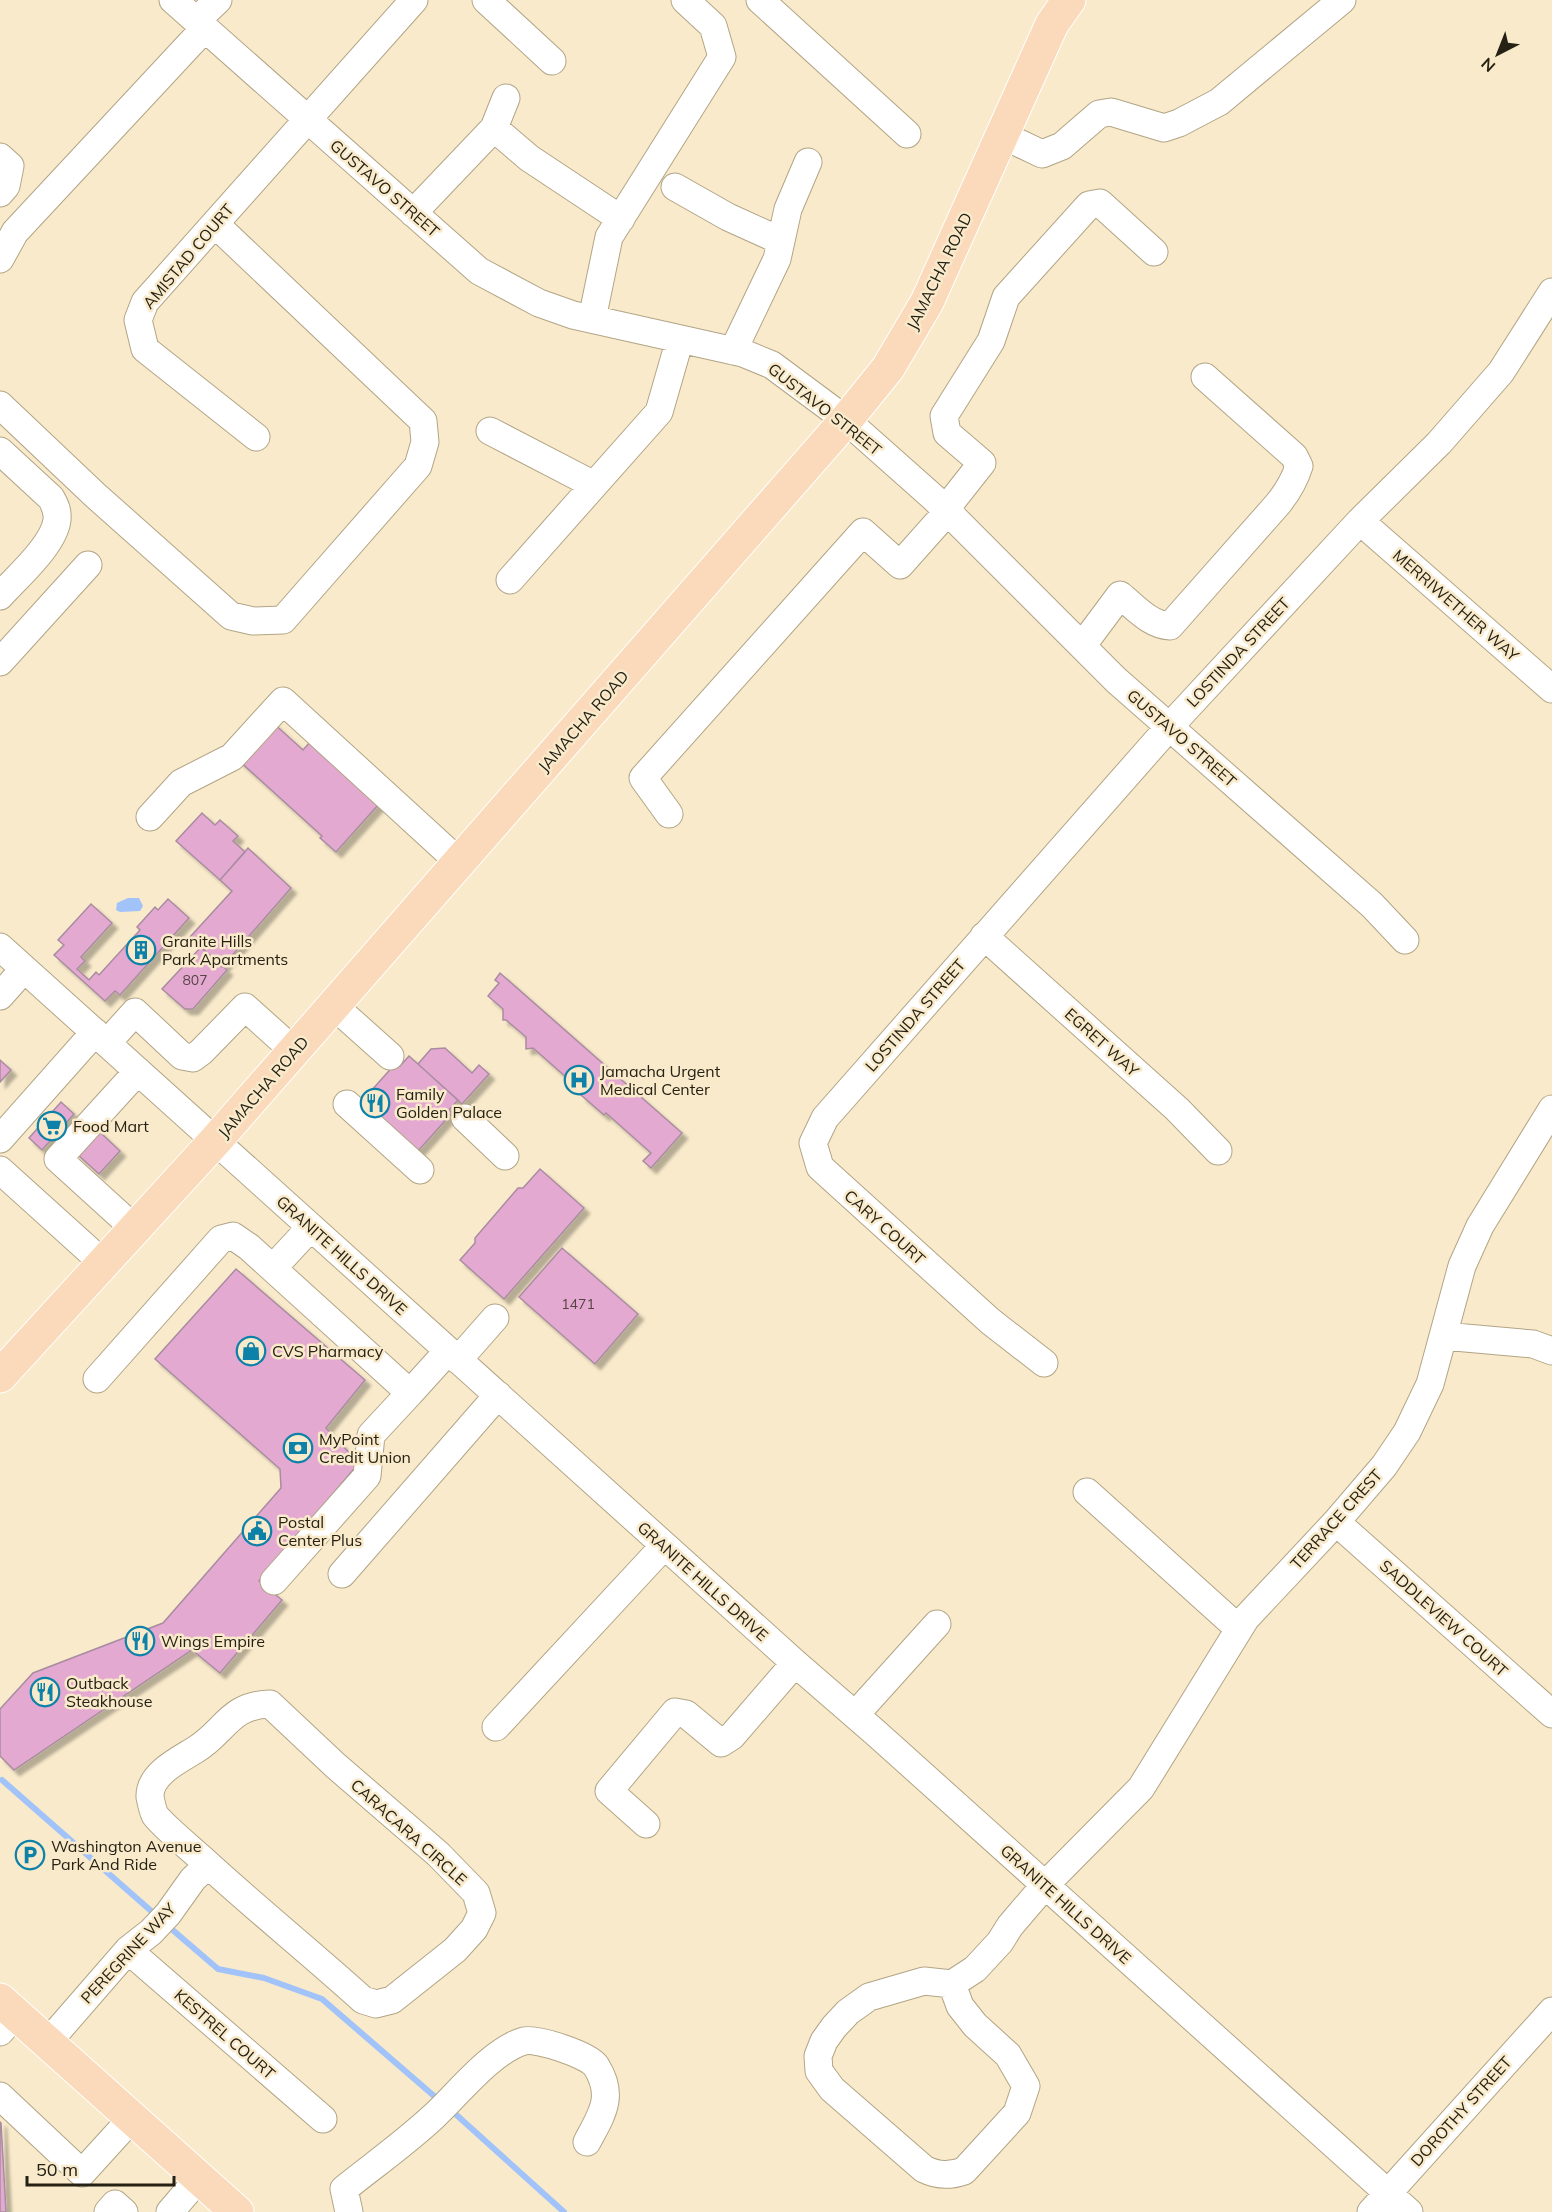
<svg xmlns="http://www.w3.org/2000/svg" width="1552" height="2212" font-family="Mulish,sans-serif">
<defs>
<filter id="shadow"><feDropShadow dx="5.5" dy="5.5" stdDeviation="1.5" flood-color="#0004"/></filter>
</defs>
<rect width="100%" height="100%" fill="#f8eaca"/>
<path fill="#a1c3fa" d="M128,898H139L143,906L140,911L120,912L116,910L117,903Z"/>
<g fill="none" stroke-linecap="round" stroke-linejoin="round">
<path stroke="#a1c3fa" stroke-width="6" d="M2,1780L158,1917
M168,1926L218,1969L264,1978L322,1999L441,2102
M451,2110L564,2212"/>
</g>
<path fill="#e4a9d1" stroke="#a98ca0" stroke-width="1.5" filter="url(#shadow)" d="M271,721L303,750L310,742L379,804L336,852L320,838L322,836L237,759Z
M202,813L215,825L220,820L238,836L233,841L245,852L220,880L176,841Z
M248,848L291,888L222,967L190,937L232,891L220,880Z
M168,899L189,918L120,995L115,991L105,1001L54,955L64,945L58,940L91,904L112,923L81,957L85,961L77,969L89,980L96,972L99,975L140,930L137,927L155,907L158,910Z
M201,947L227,970L193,1009H185L162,989Z
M500,973L682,1133L651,1168L643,1161L651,1153L606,1113L604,1115L581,1095L584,1093L533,1048L526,1049V1037L506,1020H503V1009L488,996L499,983L495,980Z
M445,1048L472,1073L479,1065L489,1074L462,1104L418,1064L431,1049Z
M409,1056L458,1100L449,1110L452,1113L418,1151L362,1101L396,1063L400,1066Z
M0,1060L11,1070L0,1082Z
M61,1102L74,1114L42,1150L29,1138Z
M87,1120L120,1151L99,1174L66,1144Z
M540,1169L584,1208L504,1299L460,1260L475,1243V1238L518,1188H523Z
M562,1248L638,1314L595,1364L519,1297Z
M236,1269L365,1380L326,1428L359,1463L259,1581L282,1600L220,1673L192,1650L14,1770L0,1756V1709L33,1673L163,1623L281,1488L280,1469L155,1359Z
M0,2122L1,2123L6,2212H0Z"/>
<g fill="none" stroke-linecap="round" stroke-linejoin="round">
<g stroke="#b2a586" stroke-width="29">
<path id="minor" d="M173,0L479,271L539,303L573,315L743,353L772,365L846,420L935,499L1116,680L1372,905L1405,940
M486,0L552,61
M760,0L907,134
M196,21L218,0
M506,98L494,128L529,158L621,219
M1002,135L1042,154L1062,146L1099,114L1111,112L1164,128L1179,123L1219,102L1342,0
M0,157L10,166L6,186L0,193
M675,187L728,217L781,241
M413,213L494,128
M0,259L15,232L205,28
M592,319L609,237L722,57L713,26L685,0
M733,351L777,259L788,209L808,162
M0,405L95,495L231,616L253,621L283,620L418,466L425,442L423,421L215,224
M490,431L594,485
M256,437L145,349L138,320L145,302L414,0
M0,451L51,498C55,505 58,511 57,520C54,545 17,577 0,596
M1360,521L1552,689
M510,580L659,412L680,339
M1082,646L1120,595C1135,607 1150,625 1170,626L1277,505C1287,493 1294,482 1299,466L1294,456L1205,377
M0,662L88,565
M669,814L643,778L863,532L900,565L948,511L952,501L982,463L947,433L944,416L991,341L1006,297L1089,205L1100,203L1154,252
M150,817L181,783L232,757L283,701L459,862
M984,936L1177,1109L1218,1151
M0,947L795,1663L877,1734L1409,2212
M0,996L24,969
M334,1006L390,1056
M107,1043L135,1012L182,1056L193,1058L201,1052L245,1007L294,1051
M347,1104L420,1170
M465,1118L505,1156
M0,1139L95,1032
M0,1170L103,1263
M135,1229L58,1159L138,1071
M273,1268L311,1227
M1443,1336L1533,1344L1552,1351
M458,1360L495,1318
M1044,1363L990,1321L820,1167L813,1143L825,1118L1170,726L1360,521L1439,443L1501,372L1552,292
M97,1379L221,1239L233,1236L249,1247L410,1393L371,1435L367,1476L274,1581
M410,1393L448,1351
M1087,1492L1238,1628
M1336,1522L1552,1714
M342,1574L498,1395
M270,1704L336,1766L438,1854L476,1893L482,1913L474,1929L455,1950L392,2000L376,2004L363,2000C310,1952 254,1907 202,1859C190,1848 163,1826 155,1815C153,1811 151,1802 150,1797C149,1774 179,1760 195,1750C225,1732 229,1705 270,1704Z
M855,1715L937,1624
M496,1727L664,1546
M646,1824L609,1791L675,1712L686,1714L721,1743L732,1736L795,1663
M128,1950L323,2119
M924,1981L952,1984L960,2006L975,2025L1008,2055L1026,2086L1017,2113L964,2171C950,2176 938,2176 924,2169L832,2089L819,2071L818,2056L824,2041L834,2027L848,2012L869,1997Z
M952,1984L975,1969L1000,1942L1010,1926L1045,1885L1141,1788L1246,1618L1336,1522L1384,1466L1407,1432L1430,1384L1462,1266L1480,1226L1552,1109
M0,2032L16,2013
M48,2042L128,1950L151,1932L168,1914L193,1879L208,1865
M0,2096L82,2173L132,2118
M108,2212L115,2204L124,2212
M170,2212L199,2178
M349,2212L344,2189C374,2165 405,2143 433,2117C457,2095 492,2050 524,2041C537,2038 589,2055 596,2066C615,2096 602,2114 587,2142
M1371,2212L1552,2011"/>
</g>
<g stroke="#fff" stroke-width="35">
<path id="major" d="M0,1376L215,1141L846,420L888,368L927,302L1052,24L1069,0
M0,2000L237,2212"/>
</g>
<use href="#minor" stroke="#fff" stroke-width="27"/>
<use href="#major" stroke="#fadabb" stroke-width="33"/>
</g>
<defs>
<g id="building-ring" transform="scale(1.5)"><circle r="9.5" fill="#f8eaca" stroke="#0d81a8" stroke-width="1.5"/><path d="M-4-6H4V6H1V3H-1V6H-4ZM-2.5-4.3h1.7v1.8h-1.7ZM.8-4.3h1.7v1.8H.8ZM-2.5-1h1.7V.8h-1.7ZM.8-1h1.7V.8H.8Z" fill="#0d81a8"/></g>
<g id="hospital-ring" transform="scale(1.5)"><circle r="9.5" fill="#f8eaca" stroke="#0d81a8" stroke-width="1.5"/><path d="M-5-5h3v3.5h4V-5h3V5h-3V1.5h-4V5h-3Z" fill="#0d81a8"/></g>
<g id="restaurant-ring" transform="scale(1.5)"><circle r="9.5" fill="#f8eaca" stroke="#0d81a8" stroke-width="1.5"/><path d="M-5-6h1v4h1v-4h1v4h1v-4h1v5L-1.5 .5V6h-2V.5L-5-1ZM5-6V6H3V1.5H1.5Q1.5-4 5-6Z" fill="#0d81a8"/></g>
<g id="supermarket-ring" transform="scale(1.5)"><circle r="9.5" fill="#f8eaca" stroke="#0d81a8" stroke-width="1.5"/><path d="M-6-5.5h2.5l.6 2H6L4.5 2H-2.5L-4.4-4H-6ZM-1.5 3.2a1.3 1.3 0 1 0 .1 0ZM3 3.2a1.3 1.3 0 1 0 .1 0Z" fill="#0d81a8"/></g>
<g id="shop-ring" transform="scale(1.5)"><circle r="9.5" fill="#f8eaca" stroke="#0d81a8" stroke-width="1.5"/><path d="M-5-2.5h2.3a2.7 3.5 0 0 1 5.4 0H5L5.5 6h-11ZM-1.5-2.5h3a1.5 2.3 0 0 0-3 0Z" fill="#0d81a8"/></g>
<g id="bank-ring" transform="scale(1.5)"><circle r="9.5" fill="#f8eaca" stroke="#0d81a8" stroke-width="1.5"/><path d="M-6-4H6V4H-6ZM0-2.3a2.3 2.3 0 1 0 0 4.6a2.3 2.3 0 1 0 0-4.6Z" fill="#0d81a8"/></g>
<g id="civic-ring" transform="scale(1.5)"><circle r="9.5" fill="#f8eaca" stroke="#0d81a8" stroke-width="1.5"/><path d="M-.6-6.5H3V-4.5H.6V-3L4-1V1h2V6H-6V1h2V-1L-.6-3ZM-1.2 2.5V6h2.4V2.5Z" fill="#0d81a8"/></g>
<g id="parking-ring" transform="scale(1.5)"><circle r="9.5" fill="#f8eaca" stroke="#0d81a8" stroke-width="1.5"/><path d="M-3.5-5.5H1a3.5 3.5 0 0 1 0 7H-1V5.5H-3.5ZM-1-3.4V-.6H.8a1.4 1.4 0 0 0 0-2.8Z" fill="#0d81a8"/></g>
</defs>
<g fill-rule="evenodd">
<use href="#building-ring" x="141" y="950"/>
<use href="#hospital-ring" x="579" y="1080"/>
<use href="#restaurant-ring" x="375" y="1103"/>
<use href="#supermarket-ring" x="52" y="1126"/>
<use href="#shop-ring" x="251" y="1351"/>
<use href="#bank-ring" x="298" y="1448"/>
<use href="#civic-ring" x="257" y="1531"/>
<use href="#restaurant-ring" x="140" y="1641"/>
<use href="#restaurant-ring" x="45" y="1692"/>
<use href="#parking-ring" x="30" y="1855"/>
</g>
<g text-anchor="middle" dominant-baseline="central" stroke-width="5" stroke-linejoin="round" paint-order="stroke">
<g font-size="14" fill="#564344">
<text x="195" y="980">807</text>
<text x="578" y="1304">1471</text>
</g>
<g font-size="16" fill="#262115" stroke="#f8eaca">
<text transform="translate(385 188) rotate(41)">GUSTAVO STREET</text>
<text transform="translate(188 256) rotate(-50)">AMISTAD COURT</text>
<text transform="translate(939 271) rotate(-64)">JAMACHA ROAD</text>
<text transform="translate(825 409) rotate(38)">GUSTAVO STREET</text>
<text transform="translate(1456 605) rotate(41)">MERRIWETHER WAY</text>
<text transform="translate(1238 652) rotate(-47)">LOSTINDA STREET</text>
<text transform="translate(583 721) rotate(-49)">JAMACHA ROAD</text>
<text transform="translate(1182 738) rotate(41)">GUSTAVO STREET</text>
<text transform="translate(915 1015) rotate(-49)">LOSTINDA STREET</text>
<text transform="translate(1102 1042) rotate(42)">EGRET WAY</text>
<text transform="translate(263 1087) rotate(-49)">JAMACHA ROAD</text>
<text transform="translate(885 1227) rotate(42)">CARY COURT</text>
<text transform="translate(342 1255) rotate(42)">GRANITE HILLS DRIVE</text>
<text transform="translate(1336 1519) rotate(-48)">TERRACE CREST</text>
<text transform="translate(703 1581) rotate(42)">GRANITE HILLS DRIVE</text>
<text transform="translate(1444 1618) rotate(42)">SADDLEVIEW COURT</text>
<text transform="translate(409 1832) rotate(42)">CARACARA CIRCLE</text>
<text transform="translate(1066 1904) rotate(42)">GRANITE HILLS DRIVE</text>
<text transform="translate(128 1953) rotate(-47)">PEREGRINE WAY</text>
<text transform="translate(225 2034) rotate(41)">KESTREL COURT</text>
<text transform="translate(1461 2111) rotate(-48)">DOROTHY STREET</text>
</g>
<g font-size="16" fill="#262115" stroke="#f8eaca" text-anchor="start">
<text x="162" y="941">Granite Hills<tspan x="162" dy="18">Park Apartments</tspan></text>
<text x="600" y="1071">Jamacha Urgent<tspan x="600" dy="18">Medical Center</tspan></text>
<text x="396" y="1094">Family<tspan x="396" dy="18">Golden Palace</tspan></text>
<text x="73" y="1126">Food Mart</text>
<text x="272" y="1351">CVS Pharmacy</text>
<text x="319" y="1439">MyPoint<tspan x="319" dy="18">Credit Union</tspan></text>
<text x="278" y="1522">Postal<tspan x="278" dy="18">Center Plus</tspan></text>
<text x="161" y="1641">Wings Empire</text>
<text x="66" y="1683">Outback<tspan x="66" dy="18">Steakhouse</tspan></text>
<text x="51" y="1846">Washington Avenue<tspan x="51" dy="18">Park And Ride</tspan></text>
</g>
</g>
<g transform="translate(1498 54) rotate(222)" stroke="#f8eaca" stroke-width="4.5" paint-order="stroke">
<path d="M0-4.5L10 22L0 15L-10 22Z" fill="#262115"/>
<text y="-9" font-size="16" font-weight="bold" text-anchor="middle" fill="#262115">N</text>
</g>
<path d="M27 2176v9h147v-9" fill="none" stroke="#262115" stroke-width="3"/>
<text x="36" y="2176" font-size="18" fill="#262115" stroke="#f8eaca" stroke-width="4.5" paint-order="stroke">50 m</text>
</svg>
